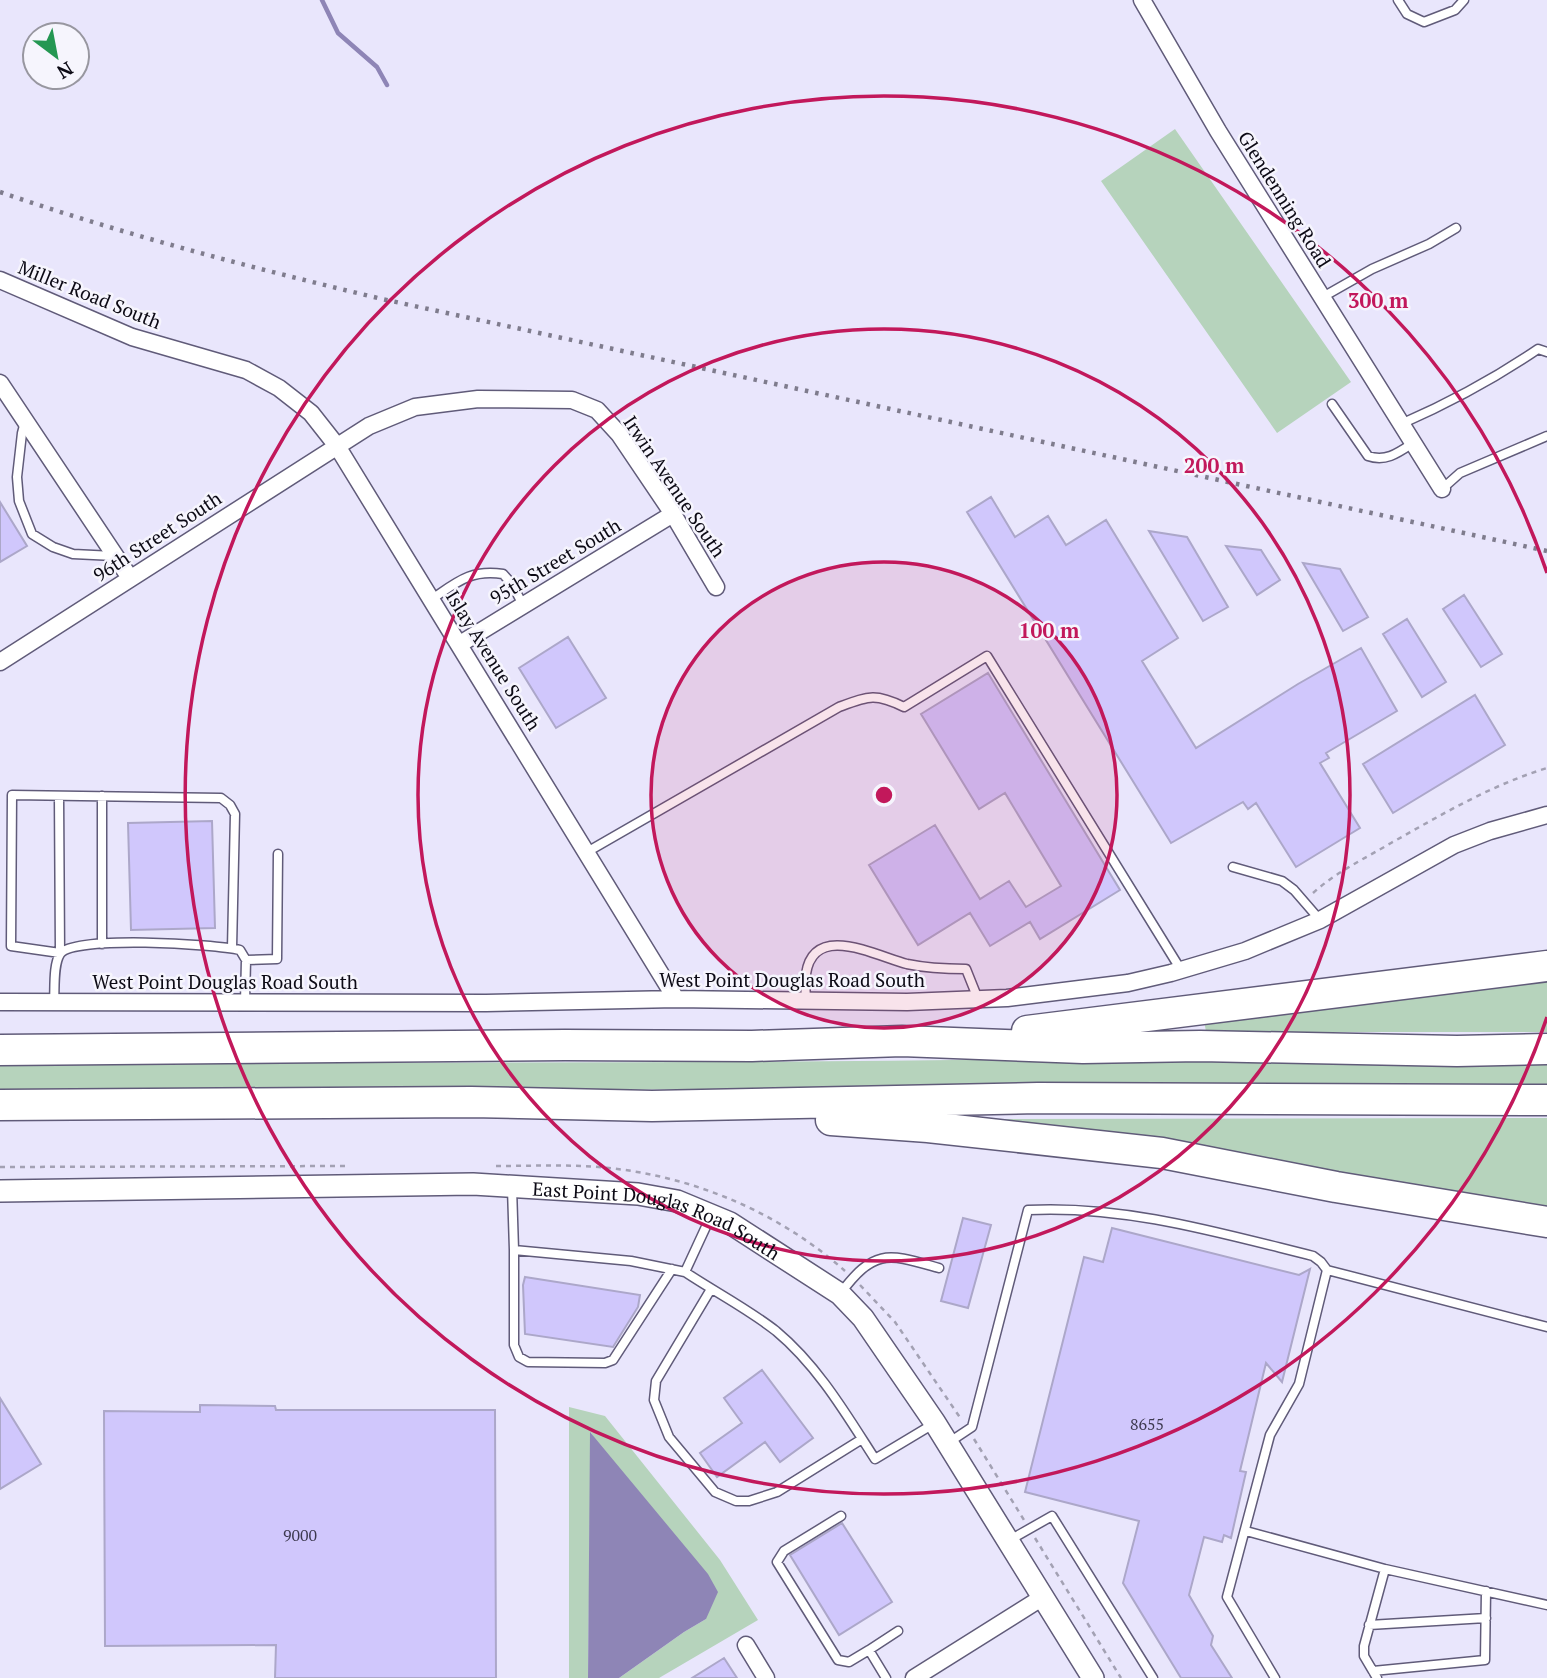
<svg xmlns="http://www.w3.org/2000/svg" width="1547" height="1678" font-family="'PT Serif',serif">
<rect width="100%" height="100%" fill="#e9e6fc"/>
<path fill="#b6d3bc" d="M1175,129L1351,382L1277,433L1101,181Z
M1547,978V1032H1206L1204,1020Z
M1112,1058L1547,1061V1086L0,1092V1064C371,1062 741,1064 1112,1058Z
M1547,1118V1213L978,1119Z
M569,1407L605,1416L720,1560L758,1620L659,1678H619L684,1632L706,1619L591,1433L588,1678H569Z"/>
<path fill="#8e85b6" d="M590,1432L708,1574L718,1592L706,1619L684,1632L619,1678H588Z"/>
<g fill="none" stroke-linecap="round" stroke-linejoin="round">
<path stroke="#8e85b6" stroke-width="4.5" d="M322,0L338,33L377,67L387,85"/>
</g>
<path fill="#d0c7fc" stroke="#aca7c9" stroke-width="2" d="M991,497L1015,537L1048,516L1066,545L1106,520L1178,638L1142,661L1196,748L1298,684L1361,648L1397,711L1326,753L1329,758L1320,763L1360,828L1296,867L1256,803L1248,809L1243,802L1171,843L967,512Z
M0,502L27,546L0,562Z
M1149,531L1187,537L1228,607L1203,621Z
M1226,546L1261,550L1280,580L1257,595Z
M1303,563L1340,569L1368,617L1343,631Z
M1464,595L1502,654L1481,667L1443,609Z
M1407,619L1446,682L1422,697L1383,634Z
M568,637L606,698L556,728L519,668Z
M988,673L1120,890L1040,939L1030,922L990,946L970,913L918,945L869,865L935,825L980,899L1009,881L1026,907L1061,886L1005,793L979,809L921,714Z
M1475,695L1505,745L1393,813L1363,764Z
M212,821L215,928L131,930L128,823Z
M963,1218L991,1225L968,1308L941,1301Z
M1112,1228L1299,1275L1310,1269L1282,1382L1266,1363L1240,1471L1246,1472L1231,1538L1224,1535L1222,1542L1204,1537L1189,1595L1213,1636L1211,1645L1232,1678H1181L1123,1583L1139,1521L1025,1492L1084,1257L1103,1262Z
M525,1277L640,1295L638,1307L613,1347L525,1334L523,1285Z
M762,1370L813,1438L780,1462L765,1442L717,1477L700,1453L742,1423L724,1398Z
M0,1398L41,1464L0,1489Z
M200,1405L275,1406L276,1410H495L496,1678H275L276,1645L105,1646L104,1411L200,1412Z
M842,1523L892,1602L839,1635L790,1555Z
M724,1658L737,1678H692Z"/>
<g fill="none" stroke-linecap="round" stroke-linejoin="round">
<g stroke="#605b79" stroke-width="11">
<path id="service" d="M1398,0L1407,14L1424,22L1455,10L1464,0
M1321,298L1372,269L1429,244L1456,228
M1332,404L1368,456C1386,462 1398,453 1413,443
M25,422L22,433L17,477L19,501L32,534L53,547L73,554L114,556
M1401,424C1449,403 1494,379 1538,349L1547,352
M1442,489L1460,473L1547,436
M432,599C457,582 471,569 503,574L512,584L523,605
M59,796L60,953L11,946L12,795C82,796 151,797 221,798L230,805L235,814L232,948
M102,796V944
M587,852L839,707C869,696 875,693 904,707L987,656L1181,970
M1233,867L1282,881L1294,890L1320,920
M246,960L277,959L278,854
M806,1000C806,992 804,982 806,974C814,921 878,957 907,964C926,968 946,969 966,969L978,999
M54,1002C55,988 53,965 60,954C72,935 216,944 240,950L246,960L245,1002
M512,1188L514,1250L631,1261L685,1272
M710,1218L685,1272C715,1292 748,1309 776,1331C818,1366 846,1414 875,1459L935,1423
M514,1250V1345L519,1357L528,1362L605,1363L613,1360L672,1269
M711,1289L656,1381L654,1400L669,1437L715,1492L736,1501H749L777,1492L862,1439
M840,1294C875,1247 889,1254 939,1268
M948,1443L972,1427L1028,1210C1125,1205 1220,1233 1313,1256L1321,1262L1327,1270
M841,1516L784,1551L777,1562L838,1660L849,1662L869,1650L886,1678
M1246,1531L1385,1569L1547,1605
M1008,1541L1052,1516L1153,1678
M1369,1625L1486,1618
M869,1650L898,1631
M1373,1671L1485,1660L1486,1591
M1275,1678L1227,1597L1270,1435L1299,1384L1327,1270L1547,1327
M1377,1678L1364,1656V1646L1385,1569"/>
</g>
<g stroke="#605b79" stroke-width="19">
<path id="minor" d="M1142,0L1218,131L1442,489
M0,280L132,337L246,370L279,388L311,413L337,446L676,999
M0,383L130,578
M460,644L673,514
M0,662L369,426L415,407L478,399L572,400L597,410L619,434L673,514L716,587
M0,1002L486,1003L676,999L907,1002L1007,998L1128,983L1171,973L1245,951L1320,920L1454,845L1490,831L1547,815
M746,1645L766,1678
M914,1678L1043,1597"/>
</g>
<g stroke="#605b79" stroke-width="24">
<g id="tertiary">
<path id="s1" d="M0,1191L473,1184L638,1194L677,1201L730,1223L840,1294L863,1318L935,1423L1093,1678"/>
</g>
</g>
<g stroke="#605b79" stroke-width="33">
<path id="motorway" d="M1027,1031L1547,966
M0,1050L565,1045L752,1046L902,1041L1083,1048L1200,1046L1457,1051L1547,1049
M0,1105L471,1102L652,1106L1038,1098L1547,1100
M831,1120L928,1127L1162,1153L1336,1187L1547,1222"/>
</g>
<path stroke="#a3a1b3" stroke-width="2.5" stroke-dasharray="5 5" stroke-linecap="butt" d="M1313,893C1336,872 1364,859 1391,843C1441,815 1491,785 1547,768
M496,1166C534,1166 572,1164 609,1168C695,1177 780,1213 845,1271
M0,1167L346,1166
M860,1285L895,1322L961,1419
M974,1439L1024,1520
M1035,1538L1121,1678"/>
<use href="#service" stroke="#fff" stroke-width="8"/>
<use href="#minor" stroke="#fff" stroke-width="16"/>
<use href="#tertiary" stroke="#fff" stroke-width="21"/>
<use href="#motorway" stroke="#fff" stroke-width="30"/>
<path stroke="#7f7c8d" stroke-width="4.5" stroke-dasharray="3.5 7" stroke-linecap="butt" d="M0,192C125,235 253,268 382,299L1547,551"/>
</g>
<circle cx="884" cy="795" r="233" fill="#c2185b" fill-opacity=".12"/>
<g fill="none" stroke="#c2185b" stroke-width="3.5">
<circle cx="884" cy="795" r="233"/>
<circle cx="884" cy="795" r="466"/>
<path d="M1547 1017A699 699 0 1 1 1547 573"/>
</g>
<g text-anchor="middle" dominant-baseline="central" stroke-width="5" stroke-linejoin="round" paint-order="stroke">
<g font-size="16" fill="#3d394f">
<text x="1147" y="1424">8655</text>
<text x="300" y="1535">9000</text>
</g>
<g font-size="19" fill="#0c0a15" stroke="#f6f5fd">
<text transform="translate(1285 199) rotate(58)">Glendenning Road</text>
<text transform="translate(90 294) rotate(22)">Miller Road South</text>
<text transform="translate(675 486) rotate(56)">Irwin Avenue South</text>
<text transform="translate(157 536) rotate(-33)">96th Street South</text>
<text transform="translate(555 561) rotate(-31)">95th Street South</text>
<text transform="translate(494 660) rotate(58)">Islay Avenue South</text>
<text x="792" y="979">West Point Douglas Road South</text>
<text x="225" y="981">West Point Douglas Road South</text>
<text stroke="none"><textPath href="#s1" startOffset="663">East Point Douglas Road South</textPath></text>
</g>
</g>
<circle cx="884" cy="795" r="10" fill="#c2185b" stroke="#f6f5fd" stroke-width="3.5"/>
<g font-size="21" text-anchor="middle" font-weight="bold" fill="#c2185b" stroke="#f6f5fd" stroke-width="5" stroke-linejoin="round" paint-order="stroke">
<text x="1378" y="308">300 m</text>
<text x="1214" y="473">200 m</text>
<text x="1049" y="638">100 m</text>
</g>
<g transform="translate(56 56) rotate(148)"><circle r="33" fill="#f6f5fd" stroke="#9897a0" stroke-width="2"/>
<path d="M0-5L12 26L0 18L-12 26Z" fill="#249752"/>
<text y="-10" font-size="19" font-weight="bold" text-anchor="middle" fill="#0c0a15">N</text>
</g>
</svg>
